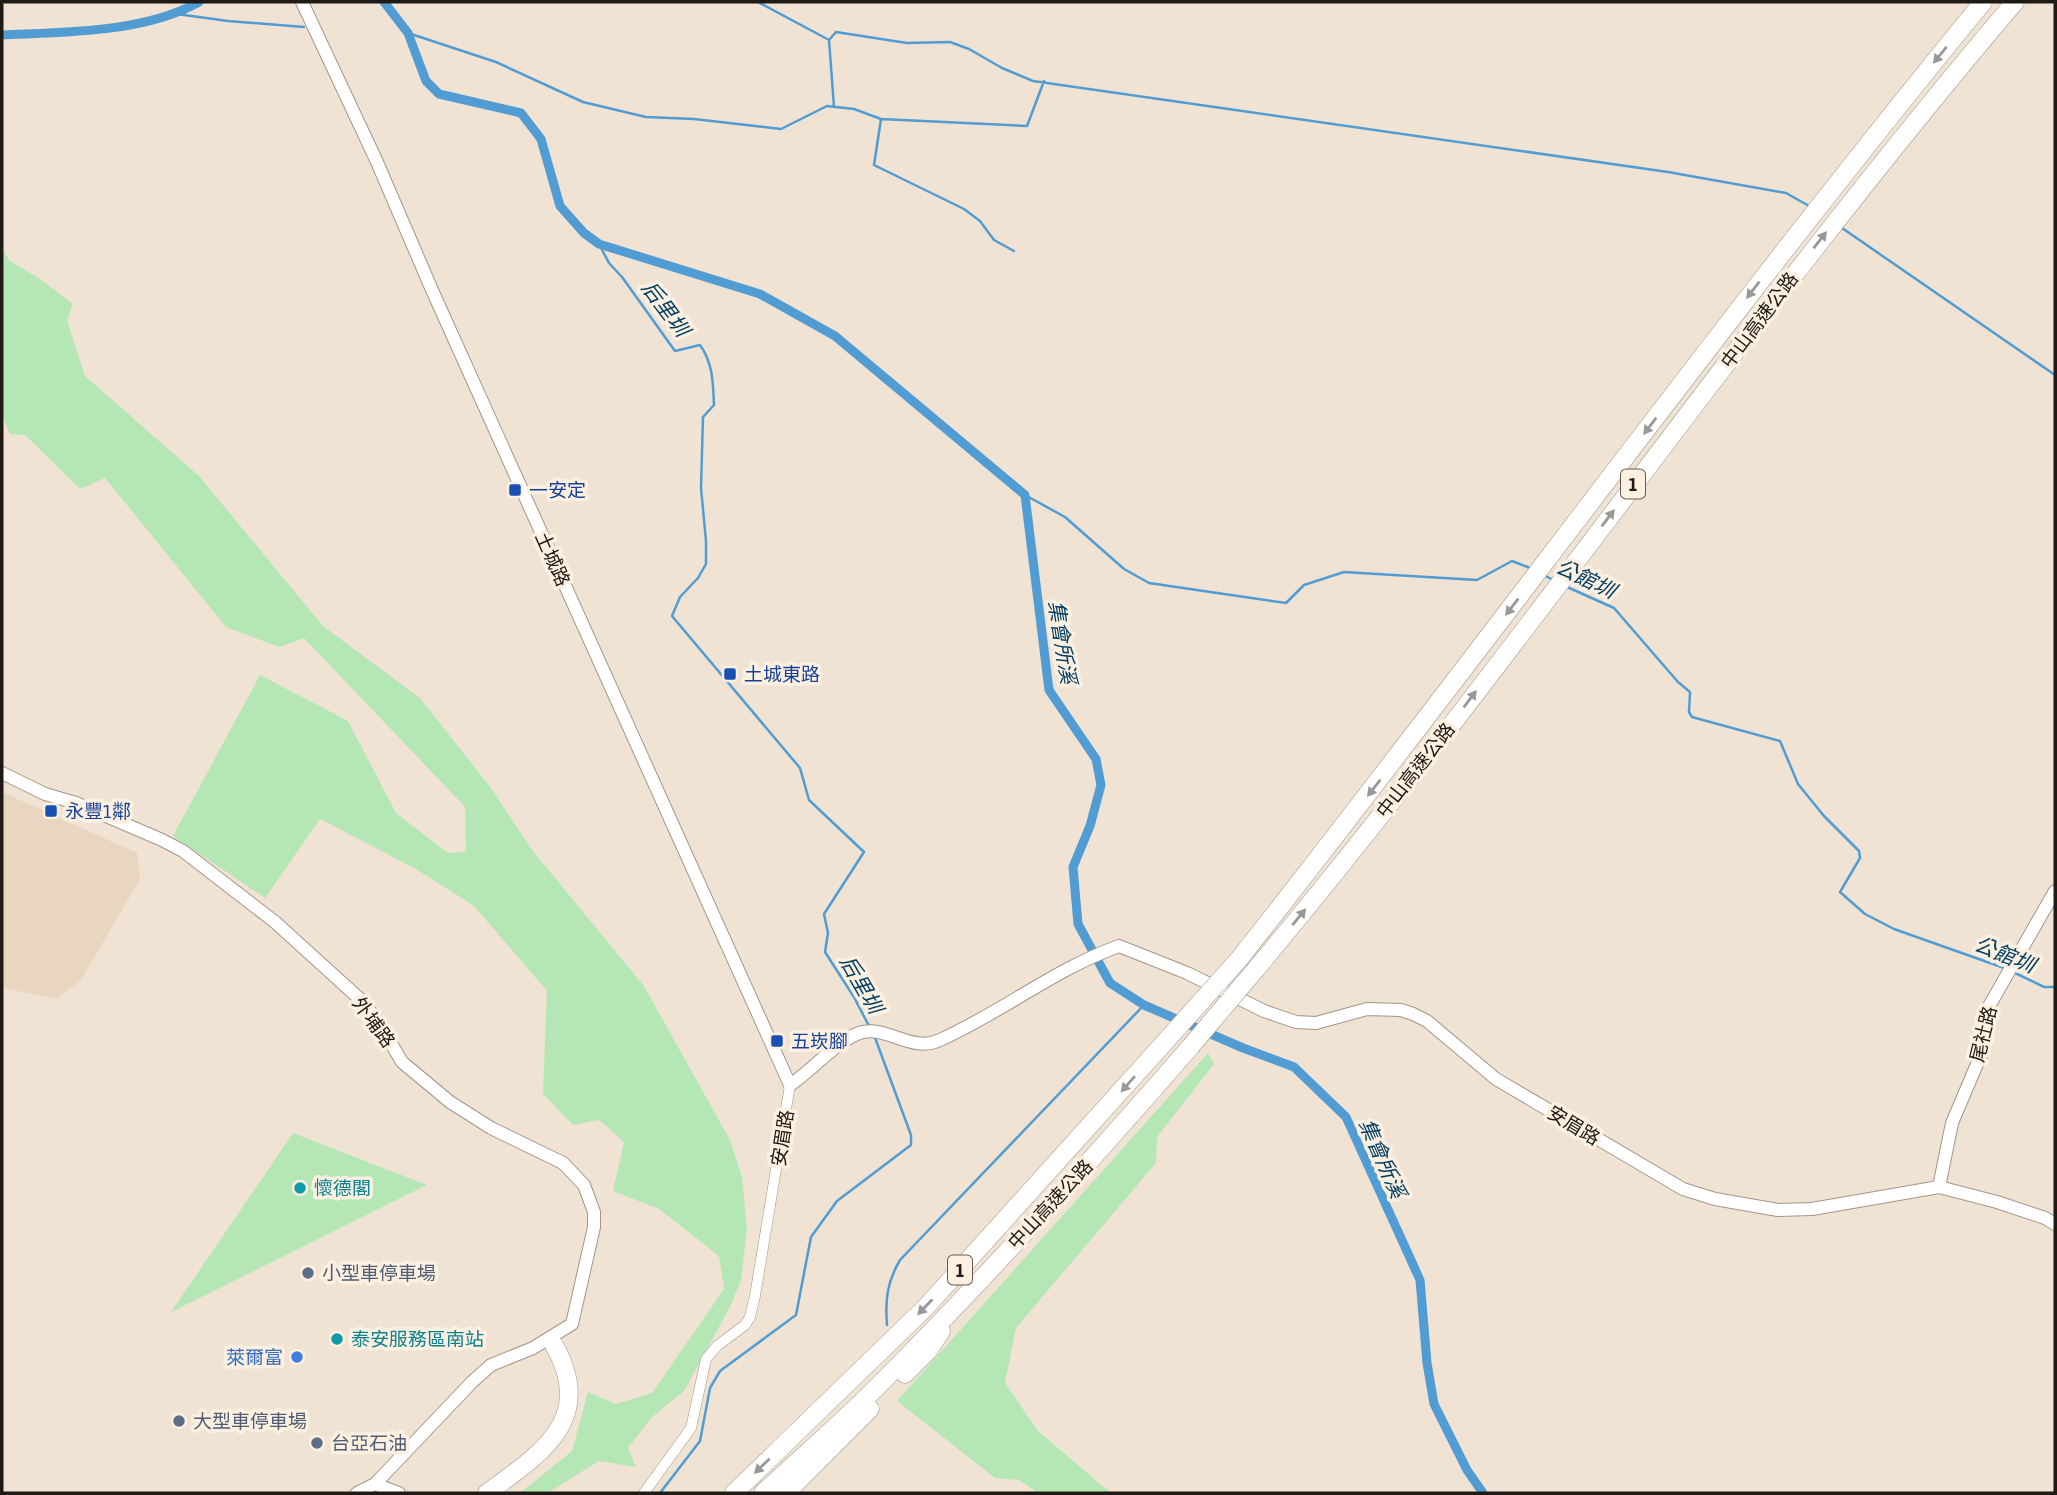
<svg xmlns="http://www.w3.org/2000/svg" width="2057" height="1495" font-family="'Asap Condensed','Noto Sans TC',sans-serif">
<rect width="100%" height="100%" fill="#f0e3d4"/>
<path fill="#e9d6c1" d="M2,792L137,853L140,879L81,980L57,999L2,988Z"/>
<path fill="#b5e7b6" d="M2,249L10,261L40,279L73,304L67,320L85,376L199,476L323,626L420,698L491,788L532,850L644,986L730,1140L742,1177L747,1229L741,1280L730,1307L684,1391L651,1418L628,1448L636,1467L599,1461L547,1493H520L572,1451L588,1392L616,1404L652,1393L724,1289L719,1256L659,1209L613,1191L624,1142L599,1120L573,1125L543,1094L547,991L474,906L416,869L320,819L265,898L173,836L260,675L348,721L396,813L448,853L466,852L465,807L304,638L279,647L226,627L105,478L80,489L25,435L10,434L2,415Z
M1208,1053L1214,1064L1157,1137L1156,1163L1016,1328L1005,1383L1038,1431L1111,1493H1038L1019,1480L995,1478L897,1401Z
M293,1133L427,1185L171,1312Z"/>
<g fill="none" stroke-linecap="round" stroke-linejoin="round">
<path stroke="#519cd2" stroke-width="2.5" d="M758,2L829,40L836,32L907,43L950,42L969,49L1002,68L1033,81L1668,172L1786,193L1811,207
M177,14L228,21L304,27
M408,33L496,62L583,102L646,117L694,119L781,129L827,106L854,109L881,119L1027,126L1044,81
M829,40L834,107
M881,119L874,165L964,209L980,221L994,240L1014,251
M1842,228L2055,375
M599,244L609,263L622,277L675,351L700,345C713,363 713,383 714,405L703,417L701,488L706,541V564L698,578L680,597L672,616L800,768L809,800L864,852L824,914L828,933L825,952L854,997L869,1026
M1025,495L1065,517L1124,569L1149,583L1286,603L1304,585L1344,572L1477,580L1512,561L1530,568
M1542,574L1555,581
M1567,587L1614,608L1678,682L1690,692L1689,712L1692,717L1780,741L1798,784L1824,816L1859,851L1860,858L1840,892L1865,914L1894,929L2007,969
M2013,972L2044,987H2055
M887,1325C885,1300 887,1282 900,1260L1144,1005
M660,1493L700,1441L710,1388L720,1371L796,1315L811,1237L837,1201L911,1145V1135L874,1035"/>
<path stroke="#519cd2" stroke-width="9" d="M384,2L408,33L426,81L439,94L521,113L541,139L560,206L584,233L599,244L760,294L835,336L1025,495L1049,690L1096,759L1101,785L1090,826L1073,867L1078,924L1110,983L1144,1005L1243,1048L1294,1067L1346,1117L1420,1280L1427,1363L1434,1404L1467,1470L1483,1493
M2,35C65,32 143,33 199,2"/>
<g stroke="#a39689" stroke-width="11">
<path id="minor" d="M644,1493L691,1428L706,1359L717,1346L745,1325L750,1317L755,1296L790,1085"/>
</g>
<g stroke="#a39689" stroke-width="14">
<path id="tertiary" d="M302,2L377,162L432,290L790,1085C810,1072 842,1036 863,1032C889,1027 912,1053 940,1040C1002,1012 1055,969 1119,946L1187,973L1264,1011L1296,1022L1316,1023L1367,1009L1401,1010L1413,1014L1427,1021L1496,1079L1683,1189L1715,1199L1778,1210L1812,1209L1939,1187L1997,1202L2045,1218L2055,1224
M2,773L45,794L76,803L162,840L183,851L275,922L362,1001L378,1021L402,1062L450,1102L491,1128L563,1163L584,1185L594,1212V1227L572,1324L533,1348L491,1365L472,1382L375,1484L357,1493
M1939,1187L1952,1123L1983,1050L1988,1008L2055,891
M375,1484L399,1493"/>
</g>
<g stroke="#a39689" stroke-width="19">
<path id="motorway" d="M1240,958C1490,641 1727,314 1983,2
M1256,969C1519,655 1749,314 2015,2
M905,1374L928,1351L941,1331
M487,1493C542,1453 596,1419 554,1345
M734,1493L926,1307L1173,1033
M763,1493C796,1462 831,1432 864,1400C978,1287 1086,1167 1191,1046
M786,1493L870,1409"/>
</g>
<use href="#minor" stroke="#fff" stroke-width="10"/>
<use href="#tertiary" stroke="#fff" stroke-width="12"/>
<use href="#motorway" stroke="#fff" stroke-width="18"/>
<g stroke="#a39689" stroke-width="19" stroke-linecap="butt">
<path id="motorway-bridge" d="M1173,1033L1240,958
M1191,1046L1256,969"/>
</g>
<use href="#motorway-bridge" stroke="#fff" stroke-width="18"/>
</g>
<defs><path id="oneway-solid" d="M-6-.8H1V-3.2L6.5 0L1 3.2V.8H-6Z" transform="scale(1.75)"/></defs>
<g fill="#9a9896">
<use href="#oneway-solid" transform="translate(1940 55) rotate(129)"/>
<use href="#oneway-solid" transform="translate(1820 240) rotate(-52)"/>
<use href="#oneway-solid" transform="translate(1753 290) rotate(127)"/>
<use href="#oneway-solid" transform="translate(1650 426) rotate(127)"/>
<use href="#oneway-solid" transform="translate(1608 518) rotate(-53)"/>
<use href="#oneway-solid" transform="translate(1512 607) rotate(127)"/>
<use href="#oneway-solid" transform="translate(1470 699) rotate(-53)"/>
<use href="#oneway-solid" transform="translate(1374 788) rotate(128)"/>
<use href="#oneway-solid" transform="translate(1299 917) rotate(-51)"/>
<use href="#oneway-solid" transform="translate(1128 1084) rotate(131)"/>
<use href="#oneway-solid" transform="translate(925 1307) rotate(134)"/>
<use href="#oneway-solid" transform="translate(762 1466) rotate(136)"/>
</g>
<g fill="#1a4fb4" stroke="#fef0e1" stroke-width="2.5">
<rect x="508" y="483" width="14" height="14" rx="3.5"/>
<rect x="723" y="667" width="14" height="14" rx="3.5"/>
<rect x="44" y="804" width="14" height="14" rx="3.5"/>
<rect x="770" y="1034" width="14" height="14" rx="3.5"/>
</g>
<g fill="#0f9aa8" stroke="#fef0e1" stroke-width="2.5">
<circle cx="300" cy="1188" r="7"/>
<circle cx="337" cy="1339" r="7"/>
</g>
<g fill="#5c6f8a" stroke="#fef0e1" stroke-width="2.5">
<circle cx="308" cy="1273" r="7"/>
<circle cx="179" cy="1421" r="7"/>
<circle cx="317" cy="1443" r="7"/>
</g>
<circle fill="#3f7fe0" stroke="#fef0e1" stroke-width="2.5" cx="297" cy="1357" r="7"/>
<g text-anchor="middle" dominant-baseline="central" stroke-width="7" stroke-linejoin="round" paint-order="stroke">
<g fill="#fef0e1" stroke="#625a52" stroke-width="2">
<rect x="1621" y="469.5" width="24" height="29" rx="5"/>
<rect x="948" y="1255.5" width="24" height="29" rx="5"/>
</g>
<g font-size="18" font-weight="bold" fill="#1f1a15">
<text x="1633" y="484">1</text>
<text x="960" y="1270">1</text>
</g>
<g font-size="19" fill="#1f1a15" stroke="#fef0e1">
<text transform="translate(1759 320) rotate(-53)">中山高速公路</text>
<text transform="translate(553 559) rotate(66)">土城路</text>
<text transform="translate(1415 770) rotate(-52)">中山高速公路</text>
<text transform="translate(374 1022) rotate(54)">外埔路</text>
<text transform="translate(1983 1034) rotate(-76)">尾社路</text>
<text transform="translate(1574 1125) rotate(31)">安眉路</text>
<text transform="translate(782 1138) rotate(-81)">安眉路</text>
<text transform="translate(1050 1204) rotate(-47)">中山高速公路</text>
</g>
<g font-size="19" fill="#164399" stroke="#fef0e1" text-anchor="start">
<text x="529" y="490">一安定</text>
<text x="744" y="674">土城東路</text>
<text x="65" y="811">永豐1鄰</text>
<text x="791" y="1041">五崁腳</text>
</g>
<g font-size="19" fill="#0d838f" stroke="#fef0e1" text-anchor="start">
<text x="314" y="1188">懷德閣</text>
<text x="351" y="1339">泰安服務區南站</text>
</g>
<g font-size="19" fill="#4e5e75" stroke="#fef0e1" text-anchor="start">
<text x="322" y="1273">小型車停車場</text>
<text x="193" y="1421">大型車停車場</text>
<text x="331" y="1443">台亞石油</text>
</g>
<g font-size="19" fill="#366cbe" stroke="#fef0e1" text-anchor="end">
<text x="283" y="1357">萊爾富</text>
</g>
<g font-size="21" font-style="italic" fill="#014064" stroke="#fef0e1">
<text transform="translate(666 308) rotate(53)">后里圳</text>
<text transform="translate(1586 578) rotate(26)">公館圳</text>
<text transform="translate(1063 642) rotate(81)">集會所溪</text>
<text transform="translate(2005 954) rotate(22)">公館圳</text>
<text transform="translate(862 984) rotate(60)">后里圳</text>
<text transform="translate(1383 1158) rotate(66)">集會所溪</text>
</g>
</g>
<rect width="2057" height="1495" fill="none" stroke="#1f1a15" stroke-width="7"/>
</svg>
